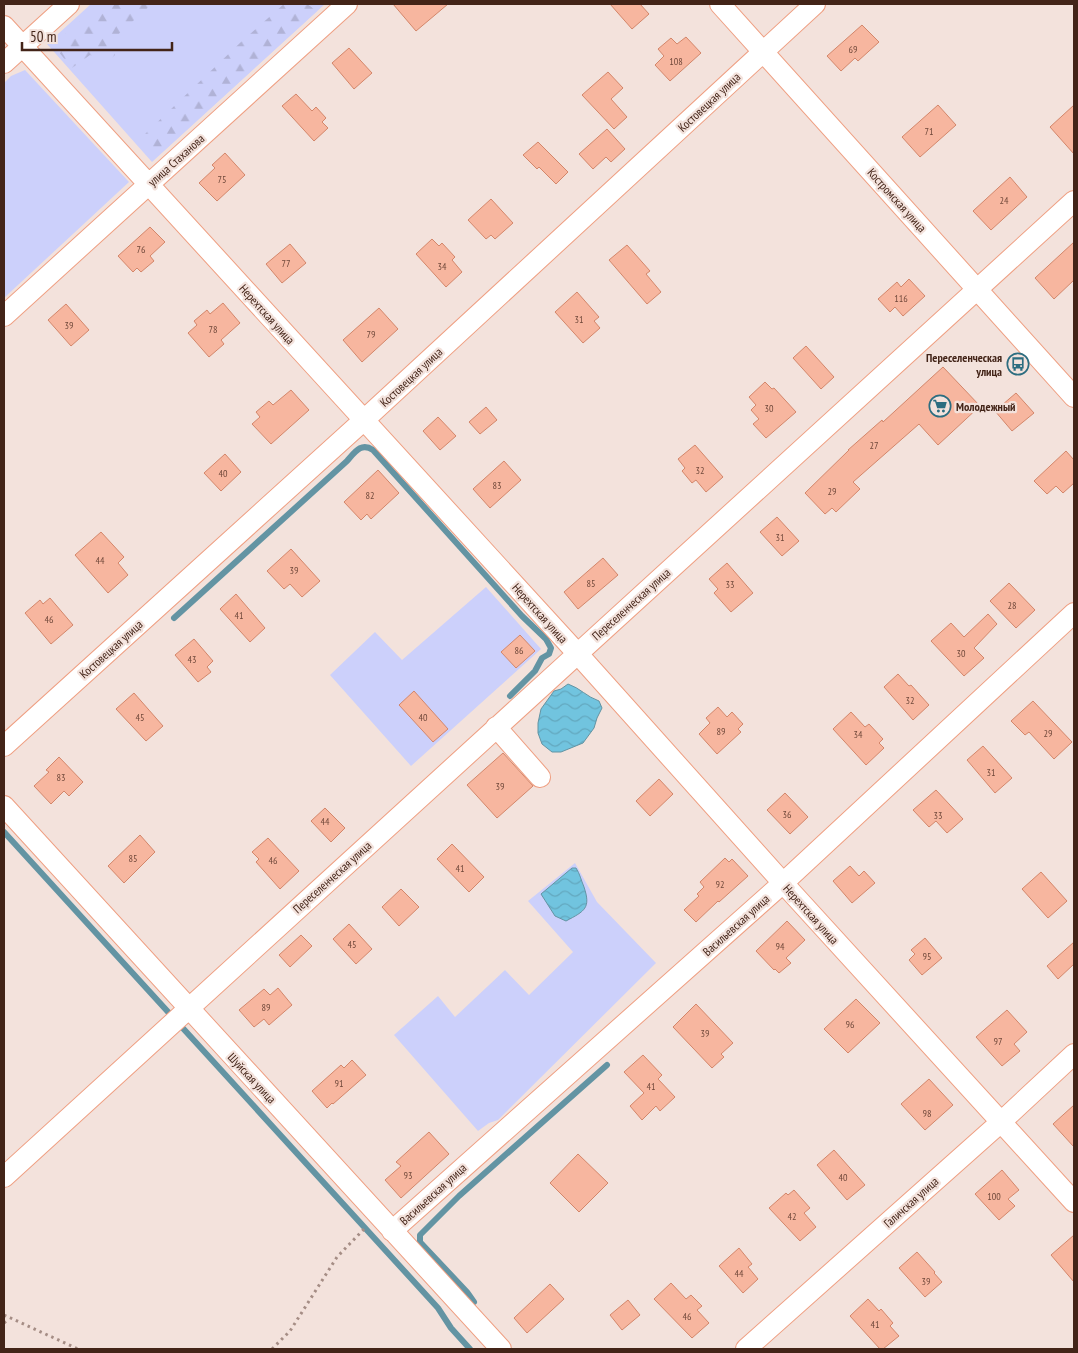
<svg xmlns="http://www.w3.org/2000/svg" width="1078" height="1353" font-family="'PT Sans Narrow',sans-serif">
<defs>
<pattern id="forest-firs" width="22" height="20" patternUnits="userSpaceOnUse" patternTransform="scale(1.25)"><rect width="22" height="20" fill="#ccd0fb"/><path d="M5 1l3.5 6h-7zM16 11l3.5 6h-7z" fill="#b0b2d6"/></pattern>
<pattern id="water-waves" width="16" height="10" patternUnits="userSpaceOnUse" patternTransform="scale(1.25)"><rect width="16" height="10" fill="#71c4df"/><path d="M0 5q4-4 8 0t8 0" fill="none" stroke="#63a8bf"/></pattern>
</defs>
<rect width="100%" height="100%" fill="#f3e2dc"/>
<path fill="#ccd0fb" d="M91,4H325L152,162L47,44Z
M25,70L129,182L4,298V83L11,76Z
M486,587L541,649L411,766L330,675L375,632L402,660Z
M575,863L597,902L656,963L498,1120L489,1123L478,1131L394,1035L438,996L455,1017L505,970L529,995L573,952L528,901Z"/>
<path fill="url(#forest-firs)" d="M99,4H152L111,41L115,55L107,62L90,55L72,68L53,45Z
M284,4H307L317,11L158,156L145,134L241,42Z"/>
<path fill="url(#water-waves)" stroke="#6394a3" d="M568,684C580,688 587,697 599,701L602,708L597,718L594,728L583,743L561,752H552L542,744L538,733V723L541,709L554,691L561,689Z
M572,868H576C580,874 581,880 584,887C591,908 585,911 566,921L555,916L541,894Z"/>
<g fill="none" stroke-linecap="round" stroke-linejoin="round">
<path stroke="#6394a3" stroke-width="6" d="M174,618L347,461C355,452 361,442 373,450L522,616L546,639L551,648L549,654L542,658L535,671L510,696
M4,832L438,1308L451,1328L470,1349
M474,1302L467,1292L420,1242V1235L459,1196L607,1065"/>
</g>
<path fill="#f7b69f" stroke="#d3866a" d="M393,4H448L416,31Z
M610,4H640L649,14L632,29Z
M862,25L879,42L858,61L855,58L841,71L827,56Z
M686,37L701,53L670,81L655,65L664,56L658,49L671,38L677,44Z
M349,48L372,73L354,89L332,63Z
M608,72L623,88L611,99L627,117L614,129L582,95Z
M296,94L312,111L316,107L326,118L322,122L328,128L314,141L282,106Z
M938,105L956,125L920,157L902,137Z
M1074,105V154L1050,127Z
M607,129L625,149L611,162L606,157L593,169L579,154Z
M538,142L568,172L556,184L539,167L537,169L523,155Z
M225,153L245,175L217,201L199,183L215,168L212,165Z
M1010,177L1027,197L991,230L973,211Z
M491,199L513,223L495,239L491,235L486,239L468,220Z
M150,227L165,242L150,256L154,261L141,272L137,268L133,272L118,256Z
M432,239L439,246L442,243L455,257L452,260L462,272L446,287L416,254Z
M1074,242V280L1054,299L1035,278Z
M290,244L306,263L282,283L266,264Z
M627,245L650,271L646,274L661,292L647,304L609,260Z
M909,279L925,296L903,316L895,307L890,312L878,299L897,282L901,287Z
M577,292L599,317L594,321L600,328L583,343L555,312Z
M223,303L240,323L221,340L224,344L209,357L188,333L197,325L194,321L207,310L210,314Z
M66,304L89,330L71,346L48,320Z
M379,308L398,329L362,362L343,340Z
M806,346L834,377L821,389L793,358Z
M943,367L980,406L938,445L919,424L853,482L860,489L836,512L832,508L825,514L805,493L849,450H848L882,420L883,422Z
M765,382L772,389L774,388L796,412L766,438L753,424L759,419L751,410L756,405L749,397Z
M291,390L309,410L271,444L252,424L260,417L256,412L269,401L273,405Z
M1016,393L1034,413L1012,431L995,411Z
M486,407L497,420L480,434L469,422Z
M438,417L456,436L440,450L423,431Z
M695,445L723,477L706,492L696,480L692,483L682,471L685,468L678,459Z
M1066,451L1074,460V483L1063,493L1056,486L1047,494L1034,481Z
M225,454L241,472L221,491L204,473Z
M504,461L521,480L490,508L473,489Z
M378,470L399,493L371,519L367,514L361,520L344,502Z
M777,517L799,541L782,556L760,532Z
M101,532L124,557L118,563L128,575L108,593L75,555Z
M291,549L320,581L302,597L290,584L284,589L267,571Z
M603,558L618,575L578,609L564,592Z
M727,563L753,593L731,612L714,593L718,589L709,579Z
M1009,583L1035,610L1016,628L990,601Z
M236,594L265,628L250,642L220,609Z
M50,598L73,625L51,644L25,613L40,600L43,604Z
M988,614L997,624L974,648L984,658L964,676L931,641L951,623L964,637Z
M520,635L535,651L516,668L501,652Z
M194,639L213,661L207,667L211,672L198,682L175,655Z
M898,674L909,686L911,685L929,705L913,720L884,687Z
M414,691L448,729L433,742L399,705Z
M134,693L163,726L146,741L116,709Z
M1033,701L1072,742L1054,759L1029,732L1025,735L1011,721Z
M718,707L727,717L732,712L743,724L738,729L741,732L717,754L699,734L710,723L706,718Z
M851,712L865,727L869,724L883,739L879,743L884,748L866,765L833,729Z
M983,746L1012,778L995,793L967,760Z
M503,753L533,786L497,818L467,785Z
M59,757L83,782L69,796L64,791L51,804L34,786L49,772L46,770Z
M659,779L673,794L650,816L636,801Z
M936,790L963,819L947,833L936,821L929,827L913,810Z
M785,793L808,817L790,834L767,810Z
M325,808L345,828L331,842L311,821Z
M140,835L155,852L124,883L108,866Z
M268,838L299,871L280,889L256,862L259,859L252,852Z
M452,844L484,877L469,892L437,859Z
M725,858L729,862L732,859L748,876L719,902L718,901L696,922L684,910L699,896L697,894L704,887L700,882Z
M850,866L859,876L864,871L875,883L852,903L833,881Z
M1041,872L1067,901L1048,918L1022,889Z
M401,889L419,907L399,926L382,907Z
M787,921L805,940L786,958L791,963L779,973L775,969L774,970L756,951Z
M349,924L372,949L356,964L333,939Z
M301,935L312,946L290,967L279,955Z
M925,938L942,958L922,975L909,960L915,954L911,950Z
M1074,942V964L1058,979L1047,966Z
M278,988L292,1005L269,1025L264,1019L254,1027L239,1010L264,989L270,995Z
M856,999L880,1023L848,1053L824,1029Z
M696,1004L733,1043L721,1054L724,1057L712,1068L673,1027Z
M1007,1010L1027,1032L1014,1044L1020,1051L1002,1066L976,1037Z
M643,1055L662,1075L658,1079L675,1097L660,1111L656,1106L642,1120L630,1106L644,1093L624,1072Z
M352,1060L366,1075L333,1104L332,1103L327,1108L312,1091L341,1065L344,1068Z
M929,1079L953,1105L925,1130L901,1104Z
M1074,1105V1147L1053,1124Z
M429,1132L449,1154L401,1198L385,1180L401,1166L396,1162Z
M834,1150L865,1185L847,1200L817,1165Z
M578,1154L608,1183L579,1212L550,1183Z
M1002,1170L1019,1190L1008,1199L1015,1206L999,1220L975,1194Z
M794,1190L810,1208L804,1213L816,1227L800,1241L769,1208L786,1193L788,1195Z
M1074,1235V1282L1051,1255Z
M739,1248L752,1264L748,1267L758,1279L743,1293L719,1266Z
M917,1252L935,1272L934,1273L942,1282L925,1297L899,1268Z
M671,1283L686,1299L691,1295L702,1306L697,1310L709,1323L692,1338L654,1299Z
M550,1284L564,1299L527,1333L514,1318Z
M868,1299L879,1311L881,1309L893,1323L890,1326L899,1336L883,1349H880L850,1316Z
M628,1300L640,1315L622,1330L610,1315Z"/>
<g fill="none" stroke-linecap="round" stroke-linejoin="round">
<g stroke="#ef9f82" stroke-width="22">
<path id="minor" d="M720,4L1074,397
M4,26L577,653L783,883L1074,1202
M4,63L69,4
M4,316L347,4
M496,727L540,777
M4,746L364,420L815,4
M4,806L501,1349
M4,1177L1074,201
M392,1231L783,883L1074,613
M746,1349L1001,1122L1074,1054"/>
</g>
<path stroke="#a58d85" stroke-width="3" stroke-dasharray="2.5 4" stroke-linecap="butt" d="M4,1315L78,1349
M4,1323L9,1319
M272,1349L290,1331L337,1257L366,1227"/>
<use href="#minor" stroke="#fff" stroke-width="20"/>
</g>
<defs>
<g id="bus-ring" transform="scale(1.125)"><circle r="9.5" fill="#f3e2dc" stroke="#2c6d80" stroke-width="1.5"/><path d="M-5-6H5V4H4V6H2V4H-2V6H-4V4H-5ZM-3.5-4V0h7V-4ZM-3.5 1.2v1.5H-2V1.2ZM2 1.2v1.5H3.5V1.2Z" fill="#2c6d80"/></g>
<g id="supermarket-ring" transform="scale(1.125)"><circle r="9.5" fill="#f3e2dc" stroke="#2c6d80" stroke-width="1.5"/><path d="M-6-5.5h2.5l.6 2H6L4.5 2H-2.5L-4.4-4H-6ZM-1.5 3.2a1.3 1.3 0 1 0 .1 0ZM3 3.2a1.3 1.3 0 1 0 .1 0Z" fill="#2c6d80"/></g>
</defs>
<g fill-rule="evenodd">
<use href="#bus-ring" x="1018" y="364"/>
<use href="#supermarket-ring" x="940" y="406"/>
</g>
<g text-anchor="middle" dominant-baseline="central" stroke-width="4.5" stroke-linejoin="round" paint-order="stroke">
<g font-size="10" fill="#70483a">
<text x="853" y="49">69</text>
<text x="676" y="61">108</text>
<text x="929" y="131">71</text>
<text x="222" y="179">75</text>
<text x="1004" y="200">24</text>
<text x="141" y="249">76</text>
<text x="286" y="263">77</text>
<text x="442" y="266">34</text>
<text x="901" y="298">116</text>
<text x="579" y="319">31</text>
<text x="69" y="325">39</text>
<text x="213" y="329">78</text>
<text x="371" y="334">79</text>
<text x="769" y="408">30</text>
<text x="874" y="445">27</text>
<text x="700" y="470">32</text>
<text x="223" y="473">40</text>
<text x="497" y="485">83</text>
<text x="832" y="491">29</text>
<text x="370" y="495">82</text>
<text x="780" y="537">31</text>
<text x="100" y="560">44</text>
<text x="294" y="570">39</text>
<text x="591" y="583">85</text>
<text x="730" y="584">33</text>
<text x="1012" y="605">28</text>
<text x="239" y="615">41</text>
<text x="49" y="619">46</text>
<text x="519" y="650">86</text>
<text x="961" y="653">30</text>
<text x="192" y="659">43</text>
<text x="910" y="700">32</text>
<text x="140" y="717">45</text>
<text x="423" y="717">40</text>
<text x="721" y="731">89</text>
<text x="1048" y="733">29</text>
<text x="858" y="734">34</text>
<text x="991" y="772">31</text>
<text x="61" y="777">83</text>
<text x="500" y="786">39</text>
<text x="787" y="814">36</text>
<text x="938" y="815">33</text>
<text x="325" y="821">44</text>
<text x="133" y="858">85</text>
<text x="273" y="860">46</text>
<text x="460" y="868">41</text>
<text x="720" y="884">92</text>
<text x="352" y="944">45</text>
<text x="780" y="946">94</text>
<text x="927" y="956">95</text>
<text x="266" y="1007">89</text>
<text x="850" y="1024">96</text>
<text x="705" y="1033">39</text>
<text x="998" y="1041">97</text>
<text x="339" y="1083">91</text>
<text x="651" y="1086">41</text>
<text x="927" y="1113">98</text>
<text x="408" y="1175">93</text>
<text x="843" y="1177">40</text>
<text x="994" y="1196">100</text>
<text x="792" y="1216">42</text>
<text x="739" y="1273">44</text>
<text x="926" y="1281">39</text>
<text x="687" y="1316">46</text>
<text x="875" y="1324">41</text>
</g>
<g font-size="12" fill="#432418" stroke="#f3e2dc">
<text transform="translate(709 102) rotate(-43)">Костовецкая улица</text>
<text transform="translate(176 160) rotate(-42)">улица Стаханова</text>
<text transform="translate(897 200) rotate(48)">Костромская улица</text>
<text transform="translate(267 314) rotate(48)">Нерехтская улица</text>
<text transform="translate(411 377) rotate(-43)">Костовецкая улица</text>
<text transform="translate(631 604) rotate(-42)">Переселенческая улица</text>
<text transform="translate(540 613) rotate(48)">Нерехтская улица</text>
<text transform="translate(111 649) rotate(-42)">Костовецкая улица</text>
<text transform="translate(332 877) rotate(-42)">Переселенческая улица</text>
<text transform="translate(811 914) rotate(48)">Нерехтская улица</text>
<text transform="translate(736 925) rotate(-42)">Васильевская улица</text>
<text transform="translate(252 1078) rotate(47)">Шуйская улица</text>
<text transform="translate(433 1194) rotate(-42)">Васильевская улица</text>
<text transform="translate(911 1202) rotate(-42)">Галичская улица</text>
</g>
<g font-size="12" font-weight="bold" fill="#432418" stroke="#f3e2dc" text-anchor="end">
<text x="1002" y="357">Переселенческая<tspan x="1002" dy="14">улица</tspan></text>
<text x="956" y="406" text-anchor="start">Молодежный</text>
</g>
</g>
<rect width="1078" height="1353" fill="none" stroke="#432418" stroke-width="10"/>
<path d="M22 42v8h150v-8" fill="none" stroke="#432418" stroke-width="2.5"/>
<text x="30" y="42" font-size="15" fill="#432418" stroke="#f3e2dc" stroke-width="4" paint-order="stroke">50 m</text>
</svg>
